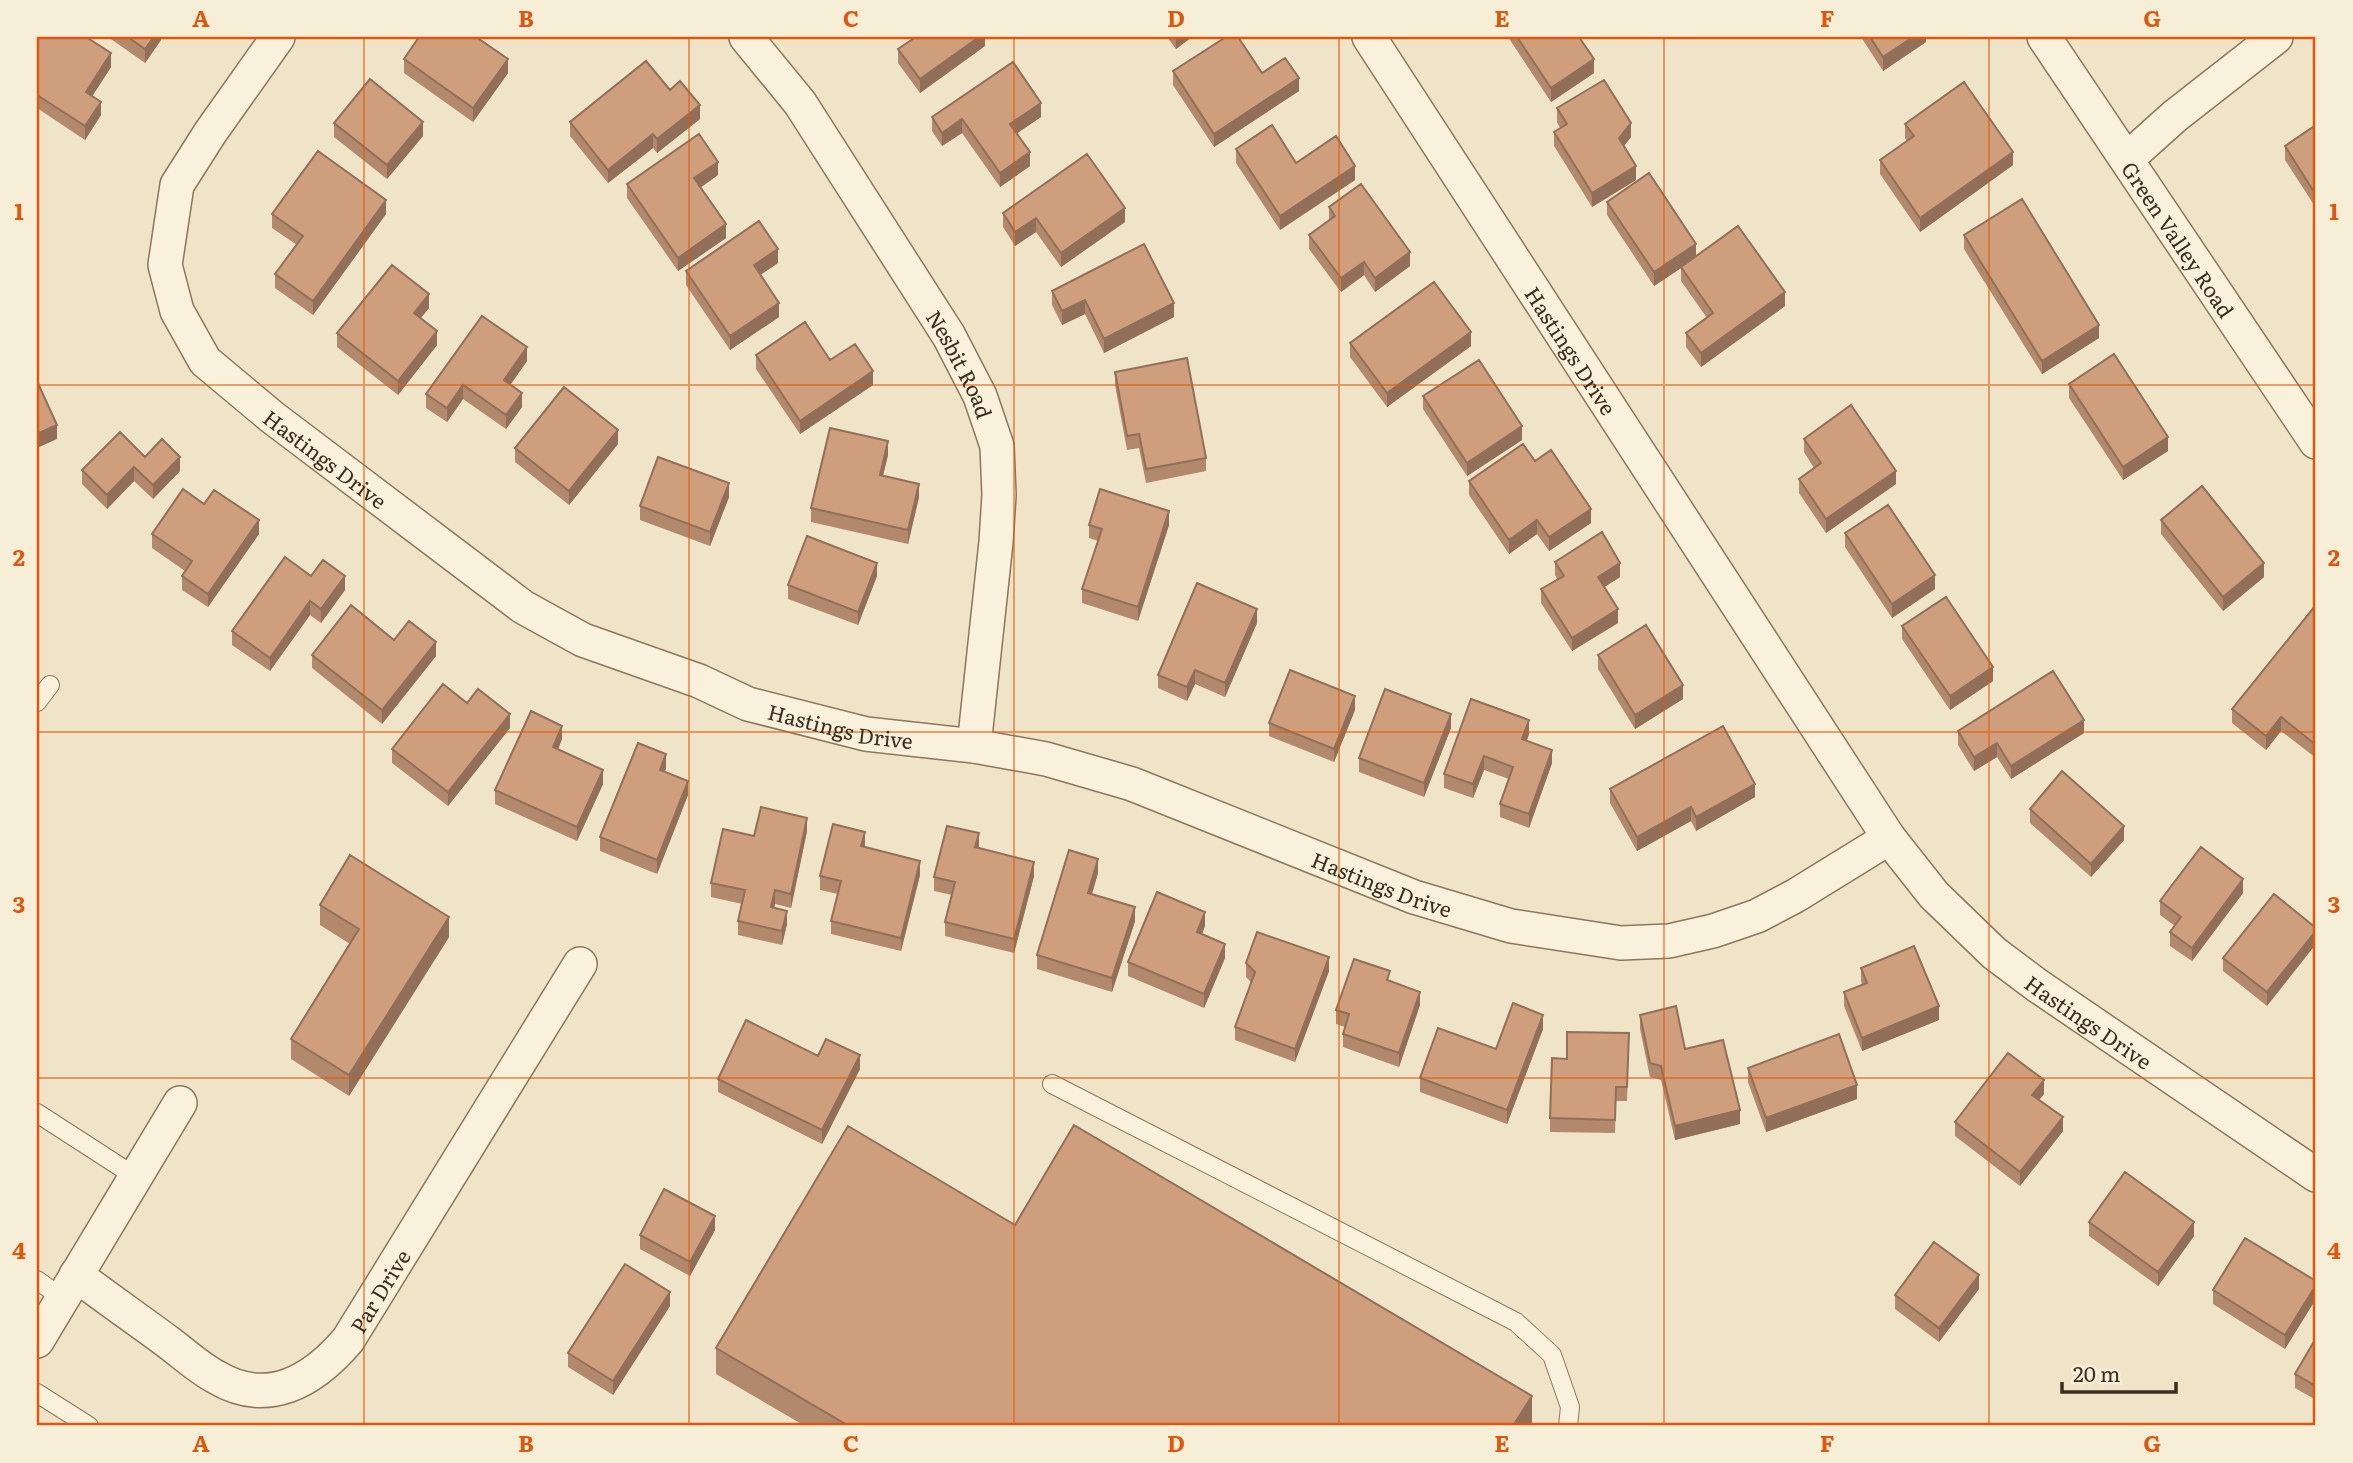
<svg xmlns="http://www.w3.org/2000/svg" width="2353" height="1463" font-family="Literata,serif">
<rect width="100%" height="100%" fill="#f0e4c8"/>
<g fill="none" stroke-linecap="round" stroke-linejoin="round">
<g stroke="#8d765c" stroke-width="20">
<path id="service" d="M37,702L50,685
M1052,1084L1516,1322L1552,1355L1570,1407L1568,1426
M37,1113L136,1177
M37,1280L62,1298
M37,1393L89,1426"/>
</g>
<g stroke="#8d765c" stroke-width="36">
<g id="minor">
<path id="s1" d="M278,37L210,133L177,185L165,265L177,311L205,361L272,417L523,607L583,640L699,681L748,704L866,734L974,746L1046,759L1132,784L1414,897L1511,926L1621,943L1669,941L1713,931L1757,916L1795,896L1889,838"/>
<path id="s2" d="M746,37L800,103L949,336L980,396L997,446L999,495L996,542L974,746"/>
<path id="s3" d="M1369,37L1889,838L1934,895L1994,953L2038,986L2316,1175"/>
<path id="s4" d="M2044,37L2316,442"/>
<path d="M2127,159L2175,116L2276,37"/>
<path id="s5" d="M76,1275C107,1298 138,1320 168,1342C184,1354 199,1368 216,1377C268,1408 313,1381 348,1340L580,964"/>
<path d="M37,1341L180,1103"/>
</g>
</g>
<use href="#service" stroke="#faf1dc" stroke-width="18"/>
<use href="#minor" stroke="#faf1dc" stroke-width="33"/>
</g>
<path fill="#b2896c" d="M37,37L111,67L92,96L101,115L85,140L37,108Z
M108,37H161V40L145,63Z
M985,37V46L920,93L898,63V49Z
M1167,37H1192L1176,49Z
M1508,37H1579L1594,73L1551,102Z
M1861,37H1926V42L1883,71Z
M404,59L508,73L473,122L404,73Z
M1173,71L1262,73L1299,91L1214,147L1173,85Z
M670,90L700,119L657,153L653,148L608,183L570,136V122Z
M1557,108L1631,137L1624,146L1636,180L1592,207L1554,146V132L1560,128L1557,122Z
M932,117H1041L1017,133L1030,166L1000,187L962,133L942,146L932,131Z
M334,123L423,136L387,179L334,137Z
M1905,124L2013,165L1920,232L1880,174V160L1907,141L1905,138Z
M2316,125V208L2285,160V146Z
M1236,149L1296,163L1355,180L1280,230L1236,163Z
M718,175L700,188L726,238L678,271L627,198V184Z
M1607,202L1696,256L1785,306L1701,367L1686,347V333L1707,318L1681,281V268L1654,286L1607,215Z
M1329,207L1410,266L1375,292L1364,275L1341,292L1309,249V235L1329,221Z
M1003,213L1125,222L1061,267L1036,232L1015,246L1003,227Z
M272,214H386L313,315L275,288V274L297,245L272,228Z
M1964,235L2099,338L2042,374L1964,249Z
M778,263L760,275L779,317L730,350L686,285V271Z
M1052,291L1174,317L1104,353L1085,314L1062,325L1052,305Z
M429,308L421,318L437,345L398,395L337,347V333Z
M1350,343L1471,346L1387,407L1350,357Z
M756,355L830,360L873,385L800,434L756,369Z
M527,361L510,385L522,407L506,429L463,399L447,422L426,408V394Z
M1115,372L1206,458V471L1146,483L1139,448L1127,450L1115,385Z
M2069,384L2168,451L2123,480L2069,398Z
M1423,396L1522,440L1467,476L1423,409Z
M1804,439L1896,484L1826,533L1799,493V479L1814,468L1804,452Z
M618,444L569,505L515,462V448Z
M888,455L883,475L919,497L908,544L811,522V508Z
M145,457L180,471L153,499L134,481L107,509L82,484V470Z
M1535,461L1591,523L1549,551L1537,534L1509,554L1469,495V481Z
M729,497L710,546L640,520V506Z
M204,504L259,534L208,607L182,590V576L185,571L152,548V534Z
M2161,520L2264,577L2223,611L2161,534Z
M1089,525H1169L1138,621L1082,603V589L1098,541L1089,538Z
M1845,533L1935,589L1892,618L1845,547Z
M1555,562L1620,577L1604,587L1618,623L1572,651L1541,603V589L1557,579L1555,575Z
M311,576L345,590L321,623L310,615L270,671L232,645V631Z
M877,576L858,625L788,599V585Z
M2316,607V758L2281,731L2266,750L2232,723V709Z
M1257,623L1225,697L1195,684L1187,701L1158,688V675Z
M1902,626L1993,681L1950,710L1902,639Z
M394,640L436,656L382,724L312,668V655Z
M1598,655L1683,699L1635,729L1598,669Z
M1355,710L1334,762L1269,736V723Z
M510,728L448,806L392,763V749Z
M1451,728L1424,797L1359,772V758Z
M1958,731L2084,733L2011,779L1997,757L1974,771L1958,745Z
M1529,734L1527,740L1552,763L1529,828L1500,817V804L1509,779L1484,770L1473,798L1444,788V774Z
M562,739L558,750L603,784L577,841L495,804V790Z
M666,768L665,772L688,795L657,874L600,851V837Z
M1610,789L1755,797L1696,831L1691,821L1637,851L1610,803Z
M2030,809L2124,840L2091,877L2030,823Z
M807,831L791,908L775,904L774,908L787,924L782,945L738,935V921L742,904L711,897V883L754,836Z
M864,847L920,875L901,951L831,934V921L838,894L820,890V876Z
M979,848L1034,876L1014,953L945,936V922L952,895L934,891V877Z
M1098,873L1092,894L1135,921L1112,992L1037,969V955Z
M2243,893L2192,961L2170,946V932L2175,926L2160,915V901Z
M2274,894L2267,1006L2223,971V958Z
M320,905L449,937L349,1096L291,1059V1039L350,944L320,925Z
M1205,926L1202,934L1225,958L1204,1008L1128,976V962Z
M1246,963L1329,971L1295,1062L1235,1040V1027L1251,982L1246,977Z
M1861,968L1939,1020L1862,1051L1844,1006V992L1862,985L1861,981Z
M1390,981L1420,1005L1399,1067L1343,1047V1034L1345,1027L1336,1024V1010Z
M2316,1007V1028L2313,1026V1012Z
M1640,1015L1685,1049L1740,1124L1675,1140L1661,1080L1650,1077L1640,1029Z
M1543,1029L1507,1124L1420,1092V1078L1496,1049Z
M1629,1047L1627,1101H1616L1615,1133L1550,1132V1118L1567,1059Z
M818,1056L860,1069L822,1144L718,1092V1079Z
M1748,1068L1857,1099L1766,1132L1748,1082Z
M2044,1094L2039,1100L2063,1131L2020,1186L1955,1136V1122Z
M2089,1222L2194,1236L2158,1286L2089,1236Z
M1015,1225L1532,1422L1529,1426H805L716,1374V1348Z
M715,1230L690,1276L640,1249V1235Z
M2316,1281L2285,1349L2213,1304V1290Z
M1979,1289L1939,1342L1895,1309V1295Z
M670,1306L613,1395L568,1367V1353Z
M2316,1338V1400L2295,1388V1374Z"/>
<path fill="#916f58" d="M154,37H161V40L145,63V49Z
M979,37H985V46L920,93V79Z
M1176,37H1192L1176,49Z
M1913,37H1926V42L1883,71V57Z
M111,53V67L86,106V92Z
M508,59V73L473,122V108Z
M1594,59V73L1551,102V88Z
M1299,78V91L1214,147V134Z
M101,102V115L85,140V126Z
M1041,103V117L1010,138V124Z
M700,105V119L657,153V139Z
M962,119V133L942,146V133Z
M423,122V136L387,179V165Z
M1631,123V137L1619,152V138Z
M653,134V148L608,183V170Z
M1030,152V166L1000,187V173Z
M2013,152V165L1920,232V218Z
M718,162V175L694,192V178Z
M1355,166V180L1280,230V216Z
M1636,166V180L1592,207V193Z
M386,200V214L313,315V301Z
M1125,208V222L1061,267V253Z
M1036,218V232L1015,246V232Z
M726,224V238L678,271V258Z
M1696,244V258L1654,286V272Z
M778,249V263L754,279V265Z
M1410,252V266L1375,292V278Z
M1364,262V275L1341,292V278Z
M1785,292V306L1701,367V353Z
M429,294V308L414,326V313Z
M1085,300V314L1062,325V311Z
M779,303V317L730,350V336Z
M1174,303V317L1104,353V339Z
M2099,325V338L2042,374V361Z
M437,331V345L398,395V381Z
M1471,332V346L1387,407V393Z
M527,347V361L504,394V380Z
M873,371V385L800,434V421Z
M463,385V399L447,422V408Z
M522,393V407L506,429V415Z
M57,425V439L37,448V434Z
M1522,426V440L1467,476V463Z
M618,430V444L569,505V491Z
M2168,437V451L2123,480V467Z
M888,441V455L880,488V475Z
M180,457V471L153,499V485Z
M134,467V481L107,509V495Z
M1896,471V484L1826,533V519Z
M729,483V497L710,546V532Z
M919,484V497L908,544V530Z
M1591,509V523L1549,551V537Z
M1169,511V525L1138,621V607Z
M259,520V534L208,607V594Z
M1537,520V534L1509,554V540Z
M877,563V576L858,625V612Z
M1620,563V577L1598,591V577Z
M2264,563V577L2223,611V597Z
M1935,575V589L1892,618V604Z
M345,576V590L321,623V609Z
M310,601V615L270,671V658Z
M1257,609V623L1225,697V683Z
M1618,609V623L1572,651V638Z
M436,642V656L382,724V710Z
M1993,667V681L1950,710V696Z
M1195,670V684L1187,701V687Z
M1683,685V699L1635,729V715Z
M1355,696V710L1334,762V749Z
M510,714V728L448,806V792Z
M1451,714V728L1424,797V783Z
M2281,717V731L2266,750V736Z
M1529,720V734L1522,753V739Z
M2084,720V733L2011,779V766Z
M562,726V739L553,761V747Z
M1997,743V757L1974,771V757Z
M1552,750V763L1529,828V814Z
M666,754V768L660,783V770Z
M1484,756V770L1473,798V784Z
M603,770V784L577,841V827Z
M688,781V795L657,874V860Z
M1755,784V797L1696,831V817Z
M1691,807V821L1637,851V837Z
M807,818V831L791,908V894Z
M2124,826V840L2091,877V864Z
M865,832V846L861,860V846Z
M979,833V847L975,861V847Z
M1098,859V873L1088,906V893Z
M920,861V875L901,951V938Z
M1034,862V876L1014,953V939Z
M2243,879V893L2192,961V948Z
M775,890V904L771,921V907Z
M1135,907V921L1112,992V978Z
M787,911V924L782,945V931Z
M1205,912V926L1197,946V932Z
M449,917V937L349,1096V1075Z
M2316,931V944L2267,1006V992Z
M1225,944V958L1204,1008V994Z
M1329,957V971L1295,1062V1049Z
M1420,992V1005L1399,1067V1053Z
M1939,1006V1020L1862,1051V1038Z
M1543,1015V1029L1507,1124V1110Z
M860,1055V1069L822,1144V1130Z
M2044,1080V1094L2032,1108V1095Z
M1857,1085V1099L1766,1132V1118Z
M1740,1110V1124L1675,1140V1126Z
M2063,1117V1131L2020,1186V1172Z
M715,1216V1230L690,1276V1262Z
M2194,1222V1236L2158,1286V1272Z
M1979,1275V1289L1939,1342V1328Z
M2316,1285V1299L2285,1349V1335Z
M670,1292V1306L613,1395V1381Z
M1532,1396V1422L1529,1426H1513Z"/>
<path fill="#cf9f7d" stroke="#916f58" stroke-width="2" d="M37,37H86L111,53L86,92L101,102L85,126L37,95Z
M128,37H154L145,49Z
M419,37H476L508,59L473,108L404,59Z
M916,37H979L920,79L898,49Z
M1226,37H1238L1262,73L1285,58L1299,78L1214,134L1173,71Z
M1517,37H1579L1594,59L1551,88Z
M1870,37H1913L1883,57Z
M646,61L670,90L680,81L700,105L657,139L653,134L608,170L570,122Z
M1013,62L1041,103L1010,124L1030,152L1000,173L962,119L942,133L932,117Z
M370,79L423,122L387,165L334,123Z
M1604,80L1631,123L1619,138L1636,166L1592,193L1554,132L1567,124L1557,108Z
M1964,82L2013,152L1920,218L1880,160L1914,136L1905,124Z
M1272,125L1296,163L1336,136L1355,166L1280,216L1236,149Z
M2316,125V195L2285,146Z
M699,134L718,162L694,178L726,224L678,258L627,184Z
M318,151L386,200L313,301L275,274L303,236L272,214Z
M1087,154L1125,208L1061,253L1036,218L1015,232L1003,213Z
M1649,173L1696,244L1654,272L1607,202Z
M1361,184L1410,252L1375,278L1364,262L1341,278L1309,235L1335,216L1329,207Z
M2022,199L2099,325L2042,361L1964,235Z
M759,221L778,249L754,265L779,303L730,336L686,271Z
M1738,226L1785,292L1701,353L1686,333L1713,313L1681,267Z
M1144,244L1174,303L1104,339L1085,300L1062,311L1052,291Z
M392,265L429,294L414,313L437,331L398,381L337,333Z
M1434,282L1471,332L1387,393L1350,343Z
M482,316L527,347L504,380L522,393L506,415L463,385L447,408L426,394Z
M805,322L830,360L855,344L873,371L800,421L756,355Z
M2114,354L2168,437L2123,467L2069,384Z
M1187,358L1206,458L1146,469L1139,434L1127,436L1115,372Z
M1479,360L1522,426L1467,463L1423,396Z
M37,381L57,425L37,434Z
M564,387L618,430L569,491L515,448Z
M1851,405L1896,471L1826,519L1799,479L1821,463L1804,439Z
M830,428L888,441L880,475L919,484L908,530L811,508Z
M120,432L145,457L162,439L180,457L153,485L134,467L107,495L82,470Z
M1523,444L1535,461L1551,450L1591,509L1549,537L1537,520L1509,540L1469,481Z
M658,457L729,483L710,532L640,506Z
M2202,486L2264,563L2223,597L2161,520Z
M183,489L204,504L214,490L259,520L208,594L182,576L192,561L152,534Z
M1100,489L1169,511L1138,607L1082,589L1102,529L1089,525Z
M1888,505L1935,575L1892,604L1845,533Z
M1602,532L1620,563L1598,577L1618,609L1572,638L1541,589L1564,576L1555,562Z
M807,536L877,563L858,612L788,585Z
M285,557L311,576L323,560L345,576L321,609L310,601L270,658L232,631Z
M1197,583L1257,609L1225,683L1195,670L1187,687L1158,675Z
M1946,597L1993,667L1950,696L1902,626Z
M351,605L394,640L409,621L436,642L382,710L312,655Z
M2315,606L2316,607V745L2281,717L2266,736L2232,709Z
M1646,625L1683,685L1635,715L1598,655Z
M1290,670L1355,696L1334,749L1269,723Z
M2053,671L2084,720L2011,766L1997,743L1974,757L1958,731Z
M443,684L467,703L478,689L510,714L448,792L392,749Z
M1385,689L1451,714L1424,783L1359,758Z
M1471,699L1529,720L1522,739L1552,750L1529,814L1500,804L1513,767L1484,756L1473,784L1444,774Z
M531,711L562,726L553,747L603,770L577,827L495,790Z
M1723,726L1755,784L1696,817L1691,807L1637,837L1610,789Z
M638,743L666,754L660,770L688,781L657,860L600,837Z
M2062,771L2124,826L2091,864L2030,809Z
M761,807L807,818L791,894L775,890L771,907L787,911L782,931L738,921L745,890L711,883L723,829L754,836Z
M833,824L865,832L861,846L920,861L901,938L831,921L841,881L820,876Z
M947,826L979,833L975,847L1034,862L1014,939L945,922L955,882L934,877Z
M2201,847L2243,879L2192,948L2170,932L2181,917L2160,901Z
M1069,850L1098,859L1088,893L1135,907L1112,978L1037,955Z
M350,855L449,917L349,1075L291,1039L359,929L320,905Z
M1157,892L1205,912L1197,932L1225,944L1204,994L1128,962Z
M2274,894L2316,928V931L2267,992L2223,958Z
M1257,932L1329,957L1295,1049L1235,1027L1255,972L1246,963Z
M1914,946L1939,1006L1862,1038L1844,992L1867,983L1861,968Z
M1354,959L1390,971L1387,980L1420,992L1399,1053L1343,1034L1349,1014L1336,1010Z
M1513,1003L1543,1015L1507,1110L1420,1078L1438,1028L1496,1049Z
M1676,1006L1685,1049L1723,1040L1740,1110L1675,1126L1661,1066L1650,1063L1640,1015Z
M746,1020L818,1056L826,1039L860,1055L822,1130L718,1079Z
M1567,1032L1629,1033L1627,1087H1616L1615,1120L1550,1118L1552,1058L1567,1059Z
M1839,1034L1857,1085L1766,1118L1748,1068Z
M2008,1053L2044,1080L2032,1095L2063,1117L2020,1172L1955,1122Z
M1074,1125L1532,1396L1513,1426H849L716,1348L848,1126L1015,1225Z
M2125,1172L2194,1222L2158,1272L2089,1222Z
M664,1189L715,1216L690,1262L640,1235Z
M2245,1238L2316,1281V1285L2285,1335L2213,1290Z
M1934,1242L1979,1275L1939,1328L1895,1295Z
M625,1264L670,1292L613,1381L568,1353Z
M2316,1338V1386L2295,1374Z"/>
<path fill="none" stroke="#df570d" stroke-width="2" stroke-opacity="0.55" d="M364,37V1426M689,37V1426M1014,37V1426M1339,37V1426M1664,37V1426M1989,37V1426M37,385H2316M37,732H2316M37,1078H2316"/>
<g text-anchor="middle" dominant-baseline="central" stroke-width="7" stroke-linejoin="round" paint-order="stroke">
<g font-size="21" fill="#3d2e20" stroke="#f7eed8">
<text stroke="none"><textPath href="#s4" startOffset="243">Green Valley Road</textPath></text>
<text stroke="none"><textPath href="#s3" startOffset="373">Hastings Drive</textPath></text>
<text stroke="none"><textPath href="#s2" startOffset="392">Nesbit Road</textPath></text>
<text stroke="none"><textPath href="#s1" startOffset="520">Hastings Drive</textPath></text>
<text stroke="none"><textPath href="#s1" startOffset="1108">Hastings Drive</textPath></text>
<text stroke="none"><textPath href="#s1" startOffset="1675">Hastings Drive</textPath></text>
<text stroke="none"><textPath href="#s3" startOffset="1228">Hastings Drive</textPath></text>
<text stroke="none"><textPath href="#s5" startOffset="383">Par Drive</textPath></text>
</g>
</g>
<rect width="2353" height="1463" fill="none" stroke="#f7eed8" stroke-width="77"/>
<path d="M2062 1382v10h114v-10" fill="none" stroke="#3d2e20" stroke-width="3.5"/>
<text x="2073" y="1382" font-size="21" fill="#3d2e20" stroke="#f7eed8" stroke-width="5" paint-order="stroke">20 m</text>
<rect x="38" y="38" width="2276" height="1386" fill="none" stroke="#df570d" stroke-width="2.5"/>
<g font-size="23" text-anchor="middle" font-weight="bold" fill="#df570d">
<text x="201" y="27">A</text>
<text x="526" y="27">B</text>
<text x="851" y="27">C</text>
<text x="1176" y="27">D</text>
<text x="1502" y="27">E</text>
<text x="1827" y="27">F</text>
<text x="2152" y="27">G</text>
<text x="19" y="220">1</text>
<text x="2334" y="220">1</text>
<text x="19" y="566">2</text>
<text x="2334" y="566">2</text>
<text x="19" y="913">3</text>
<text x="2334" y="913">3</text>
<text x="19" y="1259">4</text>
<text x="2334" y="1259">4</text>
<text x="201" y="1452">A</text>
<text x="526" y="1452">B</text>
<text x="851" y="1452">C</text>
<text x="1176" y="1452">D</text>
<text x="1502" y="1452">E</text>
<text x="1827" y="1452">F</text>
<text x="2152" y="1452">G</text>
</g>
</svg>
